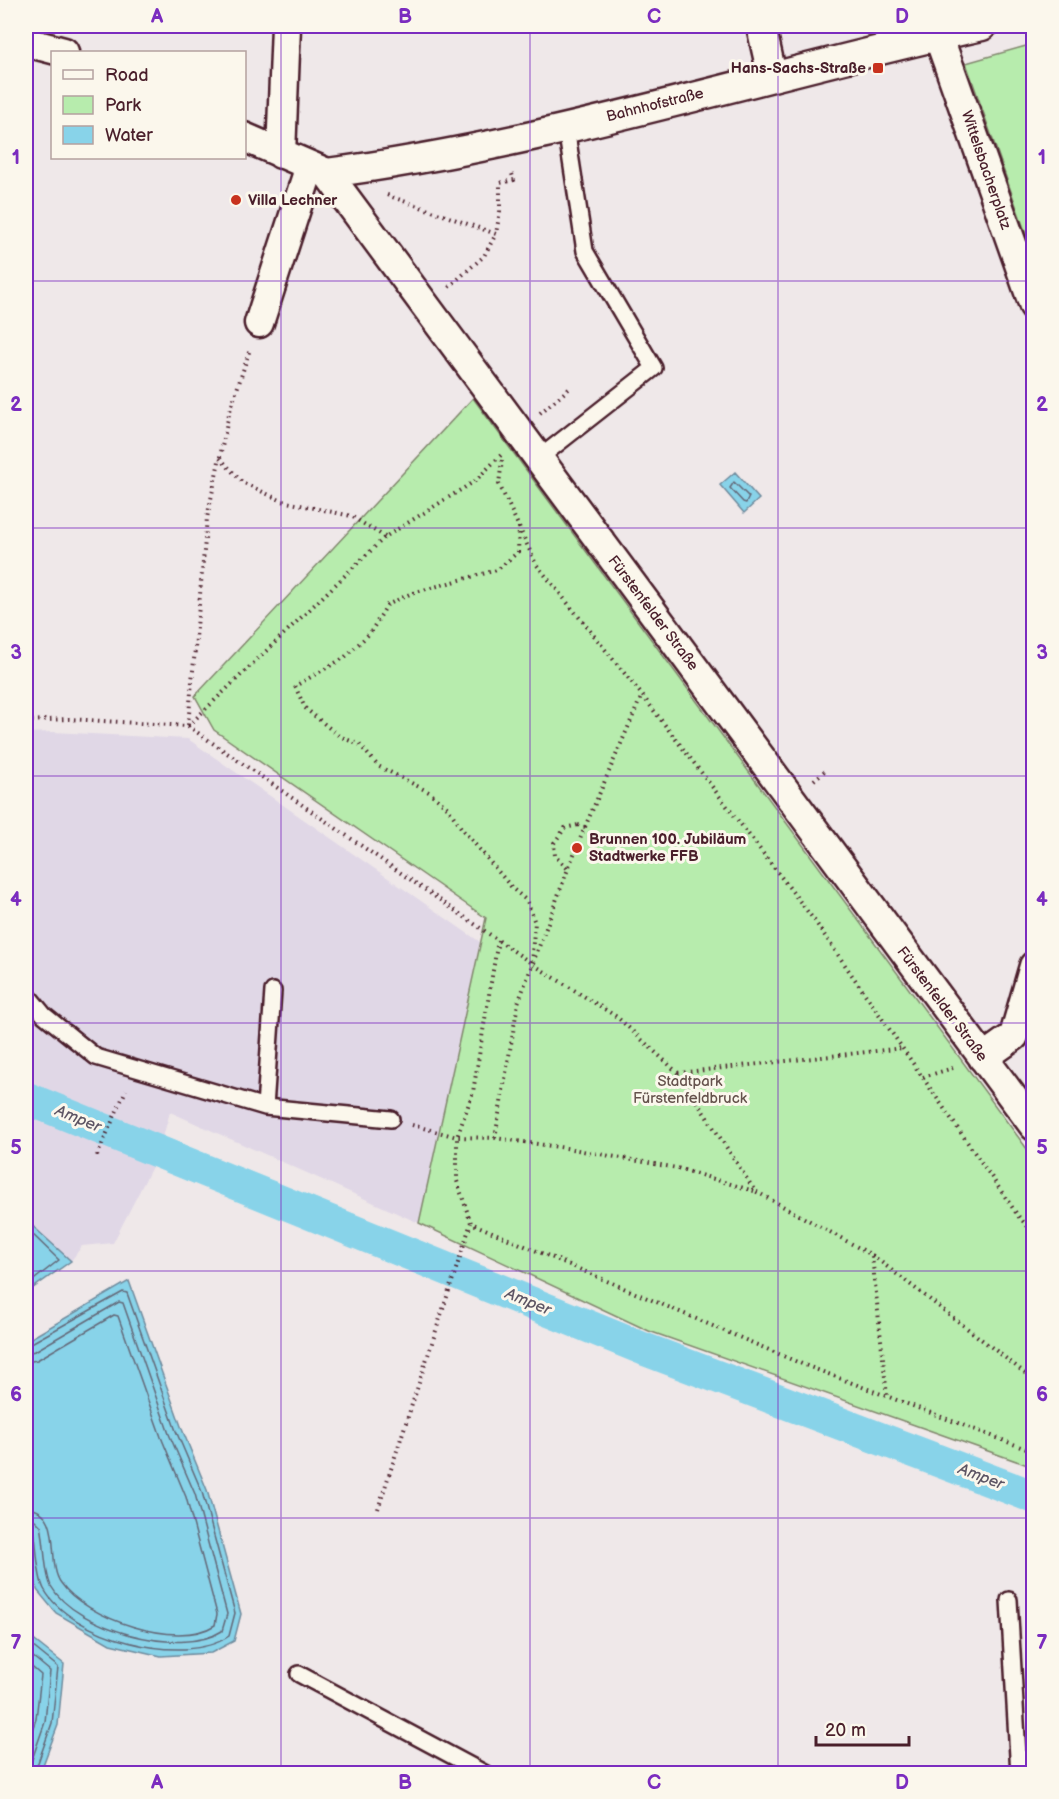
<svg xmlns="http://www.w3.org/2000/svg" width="1059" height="1799" font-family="'Balsamiq Sans',sans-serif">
<rect width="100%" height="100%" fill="#efe8e9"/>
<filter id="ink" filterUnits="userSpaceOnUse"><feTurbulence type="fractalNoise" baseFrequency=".0167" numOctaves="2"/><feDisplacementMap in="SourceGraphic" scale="12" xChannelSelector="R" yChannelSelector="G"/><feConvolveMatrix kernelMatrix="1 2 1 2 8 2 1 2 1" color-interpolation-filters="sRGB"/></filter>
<g filter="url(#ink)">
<path fill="#e0d7e6" d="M53,732L188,739L480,942L419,1223L170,1112L158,1155L113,1243L82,1246L71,1261L26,1220V733Z"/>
<path fill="#b7ecad" stroke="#80866c" stroke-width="1.5" d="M1033,44H1034L1033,254L966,63Z
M473,398L1033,1157V1467L649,1331L419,1223L486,918L214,730L195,696Z"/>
<path fill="#88d3e9" stroke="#6f8b9d" stroke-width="1.5" d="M735,472L759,499L744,513L720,485Z
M26,1220L71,1261L26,1293Z
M129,1281L182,1429L207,1490L241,1614L234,1641L211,1653L161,1656L110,1644L56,1613L37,1590L26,1513V1341Z
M26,1634L64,1664L58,1725L40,1773H26Z"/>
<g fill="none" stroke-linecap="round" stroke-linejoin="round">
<path stroke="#636777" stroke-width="1.5" d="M734,482L749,497L746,503L743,502L730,488Z
M26,1228L59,1260L26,1286
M26,1346L123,1292L127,1293L176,1431L202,1492L235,1613L229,1636C184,1668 70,1637 44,1589C37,1576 37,1545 34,1530L26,1525
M26,1353L35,1351L119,1302L123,1303L169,1434L195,1494L227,1614L222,1631C181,1658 75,1629 51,1586C44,1572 45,1543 41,1526L35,1520L26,1517
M26,1362L37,1360L114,1315L118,1316L161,1437L186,1497L217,1614L215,1625C177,1650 85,1618 61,1583C45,1562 66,1510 26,1508
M26,1641L58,1667L52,1723L34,1774
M26,1651L50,1671L45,1722L27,1774
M26,1662L41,1675L36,1719L26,1747"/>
<path stroke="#88d3e9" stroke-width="33" d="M26,1098L644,1349L1034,1497"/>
<g stroke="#4a1f2b" stroke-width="20">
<path id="lane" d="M538,459L654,368L585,251L566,128
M26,993L44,1015L96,1057L265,1107L391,1119
M265,1107L273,991
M1009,1600L1019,1774
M299,1674L486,1774"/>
</g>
<g stroke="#4a1f2b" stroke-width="33">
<path id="street" d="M761,26L772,75
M938,35L1034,306
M26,42L64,52
M244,137L327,173L1034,1126
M281,154L286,26
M327,173C549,144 764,74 982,26
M259,323L310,166
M983,1058L1014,1036L1034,966"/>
</g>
<path stroke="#4a1f2b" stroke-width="4" stroke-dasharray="1.5 4.5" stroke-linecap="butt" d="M387,195L496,234L500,211V183L514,180L511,171
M449,287L484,256L496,234
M540,413L570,388
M220,458L242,482L282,501L351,516L385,537
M502,460L499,484L536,564L642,695L814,920L1019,1217L1034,1233
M519,527L518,552L497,570L412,593L387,605L370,633L344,658L295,686L305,708L339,736L360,745L378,766L429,792L448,808L462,829L513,889L527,901L535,923L531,962
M26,721L69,719L188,726L531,963L617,1017L678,1073L755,1191L872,1255L1034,1380
M188,725L207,518L229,414L250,349
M188,726L385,537L475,481L501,455
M814,780L827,769
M578,825L585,827L568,869L555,856L554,843L565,828Z
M585,827L642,695
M498,940L473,1092L457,1137V1181L471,1223L802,1364L1034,1452
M678,1073L903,1048
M923,1077L953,1068
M412,1125L457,1137L495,1138L566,1148L677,1168L754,1191
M495,1138L518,1003L568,869
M97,1156L126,1090
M872,1256L887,1396
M378,1509L471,1223"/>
<use href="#lane" stroke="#fbf7ec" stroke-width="15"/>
<use href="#street" stroke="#fbf7ec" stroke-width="28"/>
</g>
</g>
<path fill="none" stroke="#7b2cbf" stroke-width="1.5" stroke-opacity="0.55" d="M281,26V1774M530,26V1774M778,26V1774M26,281H1034M26,528H1034M26,776H1034M26,1023H1034M26,1271H1034M26,1518H1034"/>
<g fill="#c8321e" stroke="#fbf7ec" stroke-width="2">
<rect x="872" y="62" width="12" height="12" rx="3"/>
<circle cx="236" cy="200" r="6"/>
<circle cx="577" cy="848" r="6"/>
</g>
<g text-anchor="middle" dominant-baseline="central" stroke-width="6" stroke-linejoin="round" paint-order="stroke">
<g font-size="15" font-weight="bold" fill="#4a1f2b" stroke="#fbf7ec" text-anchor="start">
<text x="866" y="68" text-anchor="end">Hans-Sachs-Straße</text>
<text x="248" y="200">Villa Lechner</text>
<text x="589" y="839">Brunnen 100. Jubiläum<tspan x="589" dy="17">Stadtwerke FFB</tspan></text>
</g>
<g font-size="15" fill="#4a1f2b" stroke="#fbf7ec">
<text transform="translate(655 105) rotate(-14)">Bahnhofstraße</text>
<text transform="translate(986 170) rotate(71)">Wittelsbacherplatz</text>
<text transform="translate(653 613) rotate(53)">Fürstenfelder Straße</text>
<text transform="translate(942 1004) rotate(53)">Fürstenfelder Straße</text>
</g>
<g font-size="15" fill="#65524c" stroke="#fbf7ec">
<text x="690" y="1081">Stadtpark<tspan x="690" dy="17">Fürstenfeldbruck</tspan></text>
</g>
<g font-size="16" font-style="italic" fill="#5d5564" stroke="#fbf7ec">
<text transform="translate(78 1119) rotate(22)">Amper</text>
<text transform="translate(528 1302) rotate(22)">Amper</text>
<text transform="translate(981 1477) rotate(21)">Amper</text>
</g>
</g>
<rect width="1059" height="1799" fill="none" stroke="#fbf7ec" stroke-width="66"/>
<rect x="51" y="51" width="195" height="108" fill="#fbf7ec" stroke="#b4a19f" stroke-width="1.5"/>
<rect x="63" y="70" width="30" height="9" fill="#fbf7ec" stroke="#b4a19f" stroke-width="1.5"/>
<text x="105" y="81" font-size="18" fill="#4a1f2b">Road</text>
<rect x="63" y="96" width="30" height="18" fill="#b7ecad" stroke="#b4a19f" stroke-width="1.5"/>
<text x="105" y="111" font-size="18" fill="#4a1f2b">Park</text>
<rect x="63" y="126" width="30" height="18" fill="#88d3e9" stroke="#b4a19f" stroke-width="1.5"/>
<text x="105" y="141" font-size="18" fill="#4a1f2b">Water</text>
<path d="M816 1736v9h93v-9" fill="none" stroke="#4a1f2b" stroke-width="3"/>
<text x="825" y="1736" font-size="18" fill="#4a1f2b" stroke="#fbf7ec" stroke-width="4.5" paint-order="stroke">20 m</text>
<rect x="33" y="33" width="993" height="1733" fill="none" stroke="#7b2cbf" stroke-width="2"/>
<g font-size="20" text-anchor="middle" font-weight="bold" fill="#7b2cbf">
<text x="157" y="23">A</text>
<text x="405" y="23">B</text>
<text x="654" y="23">C</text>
<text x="902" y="23">D</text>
<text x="16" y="164">1</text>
<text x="1042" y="164">1</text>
<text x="16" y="411">2</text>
<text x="1042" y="411">2</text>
<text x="16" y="659">3</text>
<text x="1042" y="659">3</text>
<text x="16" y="906">4</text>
<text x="1042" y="906">4</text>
<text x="16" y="1154">5</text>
<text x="1042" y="1154">5</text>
<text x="16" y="1401">6</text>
<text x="1042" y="1401">6</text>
<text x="16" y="1649">7</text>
<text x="1042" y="1649">7</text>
<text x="157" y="1789">A</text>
<text x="405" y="1789">B</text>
<text x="654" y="1789">C</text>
<text x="902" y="1789">D</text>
</g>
</svg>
